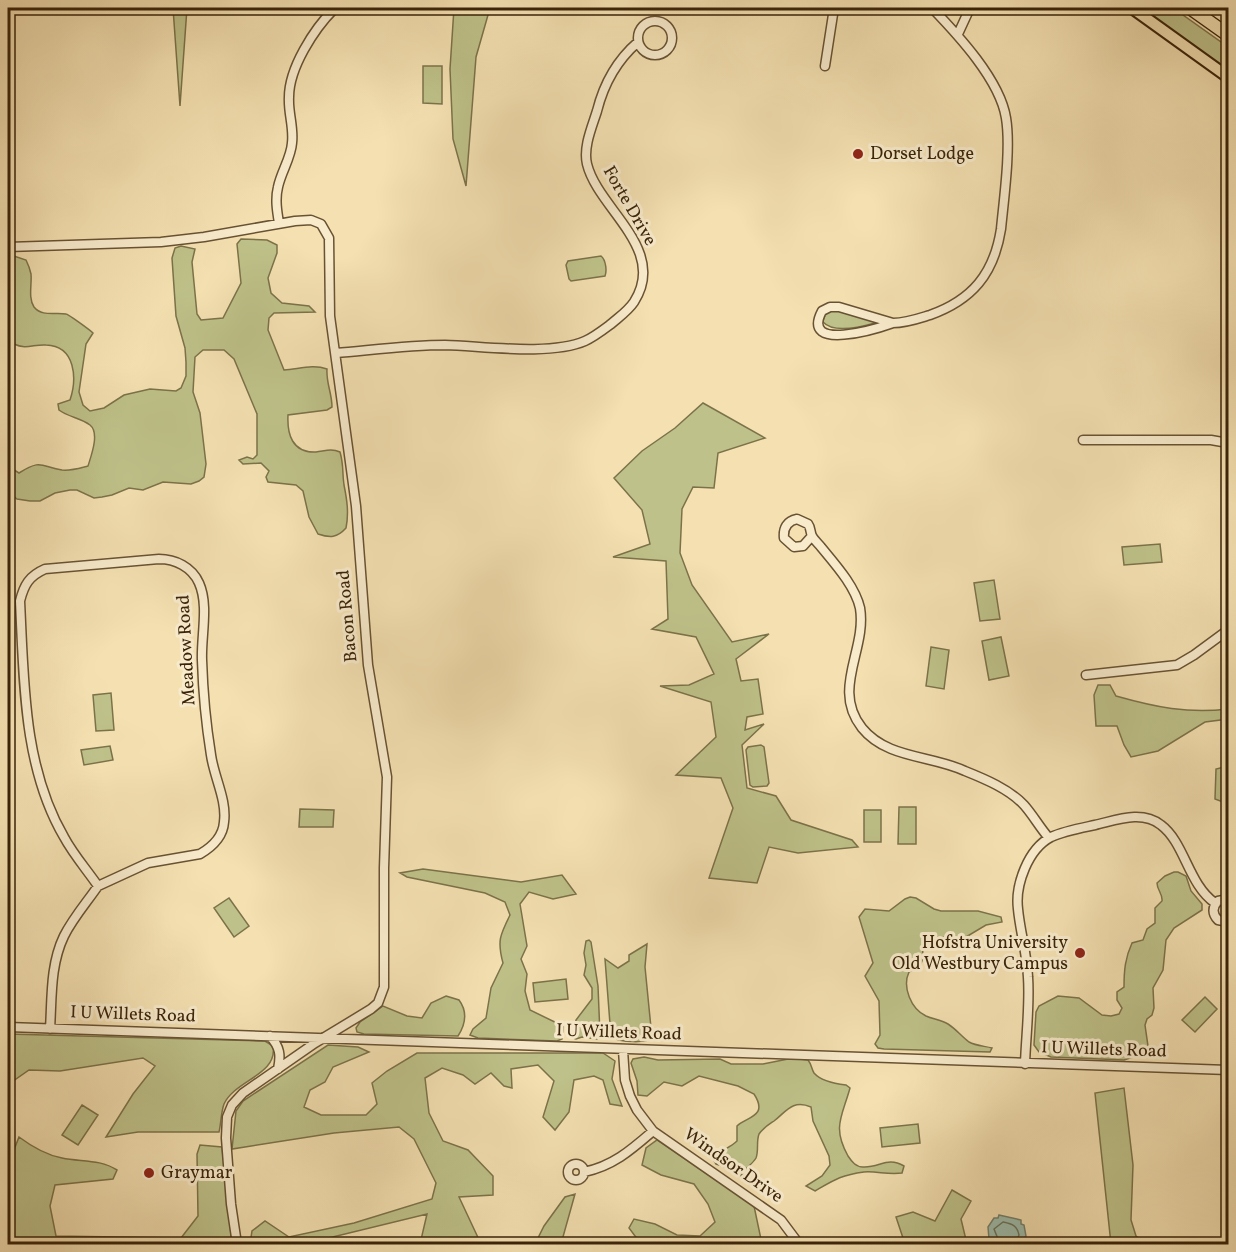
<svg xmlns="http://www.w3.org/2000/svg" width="1236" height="1252" font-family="Vollkorn,serif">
<rect width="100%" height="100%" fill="#f4e0b1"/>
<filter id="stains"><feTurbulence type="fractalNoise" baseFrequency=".00333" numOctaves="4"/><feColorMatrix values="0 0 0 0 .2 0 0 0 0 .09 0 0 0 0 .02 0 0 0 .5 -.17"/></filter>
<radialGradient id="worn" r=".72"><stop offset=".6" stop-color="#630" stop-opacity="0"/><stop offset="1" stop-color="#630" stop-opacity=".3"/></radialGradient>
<path fill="#bec189" stroke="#7c7249" stroke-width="1.5" d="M173,8H187L180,106Z
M454,8H490L476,57L466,186L453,139L450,69Z
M1141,8H1173L1228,47V70Z
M423,66H442V104L423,103Z
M241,239L267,240L277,245V253L268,278L271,293L282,303L309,306L315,312L274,313L269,318L268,330L284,370C299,369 313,364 327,369C326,383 332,393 332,407L327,410L288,415C287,434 292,453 316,452C325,451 331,448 340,452C344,466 342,472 344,485C347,500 349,513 346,528C337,538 330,538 318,534L309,517L303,491L296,485L268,482L266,477L269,471L261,463L243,464L239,460L247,457L253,459L257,455V414L234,359L224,350H203L195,357L193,392L200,413L206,464L204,477L199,481L191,484L163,482L143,490L129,488L112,495L102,497L94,498L77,490H70L55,493L40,501H30L17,499L8,492V466L19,473C41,459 40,466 62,470C71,471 80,468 88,466C91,456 100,433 90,425C81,418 68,417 59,410L58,404L70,400C77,379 76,346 46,345C34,344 26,350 14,344L8,301V254L26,260C28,264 30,269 31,274C32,284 28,298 34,307C42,317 55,312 66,314C68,314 90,330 93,333L86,344L79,392L83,405L90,411L104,408L124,395L150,389L176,391L181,388L186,376V362L185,348L176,316L172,258L175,248L181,246L195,249L192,262L197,314L201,320L223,318L241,283L237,244Z
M601,256C606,260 607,271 605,276L571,281L569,279L566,265L568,261Z
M835,309L875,322V323C861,327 834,334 823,322C824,314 827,312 835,309Z
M703,403L765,438L718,453L714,488L693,487L682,509L680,553L692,585L732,642L769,634L736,659L741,681L758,679L763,714L747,717L745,730L764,724L742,745L747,788L776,796L791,820L852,840L858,847L798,853L769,847L757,883L709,878L733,808L721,778L676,775L716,737L711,702L660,686L689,685L714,674L696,637L652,629L668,619L666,561L613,557L650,544L642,510L614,478L642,451L675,428Z
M1160,544L1162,562L1124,565L1122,547Z
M994,580L1000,619L980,621L974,583Z
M1001,637L1009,676L989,680L982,641Z
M931,647L949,650L944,689L926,686Z
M1098,685H1110L1116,696C1155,707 1188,714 1228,709V719L1205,722L1158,751L1131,757L1124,745L1117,726H1096L1094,695Z
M111,693L114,730L96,731L93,695Z
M761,745L764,747L769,783L767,786L753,787L750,785L746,750L748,747Z
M110,746L113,760L84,765L81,750Z
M1228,766V804L1215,799L1216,769Z
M899,807H916V844H898Z
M300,809L334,810L333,827H299Z
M864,810H881V842H864Z
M423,869L521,882L562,875L576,894L553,899L529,892L520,904L527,946L521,959L527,974L525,991L530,1010L563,1026L562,1039L557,1041L478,1038L470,1035L473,1029L486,1018L491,988L503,963C497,941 500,935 510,915L505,902L485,893L407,877L400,873Z
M1174,872H1178L1186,876L1191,891L1202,904V910L1174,928L1166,940L1163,970L1153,988L1154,1008L1152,1015L1147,1019L1145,1025L1148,1046L1146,1053L1124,1060L1051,1057L1039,1052L1034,1045L1036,1012L1039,1006L1058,996L1079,998L1102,1015L1111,1016L1119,1014L1122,1008L1117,1000V992L1124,987C1124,971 1125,958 1132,943L1143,940L1147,929L1155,923V908L1162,901C1163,894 1157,890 1157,883L1165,876Z
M910,897L916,898L934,909L941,911H978L1001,917L1002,922L986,925L961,940L953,941L946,937H936L930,933C916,940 929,960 917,968C915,970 911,971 909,972C902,987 911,1009 926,1016C933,1019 941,1020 948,1024C956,1029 962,1037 969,1042C976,1046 985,1046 992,1048L990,1052L884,1049L878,1048L875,1044L880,1035L879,1001L865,976L873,963L859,917L865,909L889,911L905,899Z
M229,898L249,926L234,937L214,908Z
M589,940L591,942L598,986L600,1035L597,1039L582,1037L576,1039L573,1038L576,1020L592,999V988L584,975L586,965L584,953L586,941Z
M647,944L645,967L652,1038C644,1044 621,1042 611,1037L605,959L618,968L629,961V955Z
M566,979L568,999L535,1002L533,983Z
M446,996L459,1000C468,1012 465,1025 458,1036L364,1034L357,1032L356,1028L360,1022L383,1006L407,1016L422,1018L431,1003Z
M1205,997L1217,1009L1195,1032L1182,1020Z
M8,1034L265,1041L273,1046C278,1075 235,1080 224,1104C221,1112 221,1124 219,1132H138L106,1137L133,1094L155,1066L143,1058L60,1071L29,1070L9,1084L8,1088Z
M328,1045L358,1047L369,1052L333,1067L325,1082L310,1090L304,1107L321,1115H366L377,1104L372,1083L387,1071L417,1053H603L615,1061L612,1079L622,1106L610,1104L603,1080L594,1076L574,1080L569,1112L555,1130L543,1117L554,1081L538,1065L511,1069L512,1088L504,1086L491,1073L475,1084L463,1075L442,1068L425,1078L429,1113L443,1141L468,1150L493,1176V1195L459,1197L481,1244H420L427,1214L304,1244H250L252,1231L265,1221L289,1237L354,1223L432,1199L436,1183L414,1139L399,1127L334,1133L232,1149L236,1111L243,1101Z
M644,1057L658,1060L720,1059L731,1064H763L793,1058L808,1060C812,1065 811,1068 814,1073C821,1081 837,1084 846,1085L850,1088C842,1117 832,1127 848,1156C852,1162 856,1167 863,1167C880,1168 887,1156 904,1166L902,1173C888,1175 877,1171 864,1172C841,1175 834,1180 815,1191L806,1186L822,1176L830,1165L829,1156L813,1121L811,1107C792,1099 786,1112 774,1121C768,1125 763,1128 759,1134C756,1142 759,1150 756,1158C752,1165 744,1168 741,1176L729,1168L716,1164L713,1159C719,1150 729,1149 737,1141V1126C746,1117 769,1117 754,1094L738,1086L699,1076L682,1086L664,1082L647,1096L638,1095L637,1081L631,1063L633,1059Z
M1124,1088L1133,1165L1131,1220L1136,1236L1148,1244H1111L1095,1093Z
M82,1105L98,1115L78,1145L62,1135Z
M918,1124L920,1143L882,1147L880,1128Z
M19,1137C31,1146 46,1155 62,1158C81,1162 100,1159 117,1170L113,1179L55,1185L50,1206L56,1236L181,1238L198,1216L197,1154L200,1145L222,1147L232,1244H8V1165Z
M657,1140L754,1206L762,1244H641L629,1228L634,1219L655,1224L677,1235L700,1236L715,1222L708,1204L694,1184L661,1175L642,1165L646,1148Z
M952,1190L971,1201L961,1219L967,1244H905L896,1217L913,1212L935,1221Z
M575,1194L561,1244H535L544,1226L565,1197Z"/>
<path fill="#9cbdac" stroke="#747f6b" stroke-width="1.5" d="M999,1215L1021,1220V1224L1024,1225L1026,1236L1020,1244H992L993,1240L989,1239L988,1227L994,1218H998Z"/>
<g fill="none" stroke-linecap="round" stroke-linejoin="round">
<path stroke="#6a705a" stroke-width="1.5" d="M998,1244V1239L994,1229L1003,1222C1012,1224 1017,1225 1019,1235L1015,1244"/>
<g stroke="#685233" stroke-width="11">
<path id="minor" d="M638 38a17 17 0 1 1 34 0a17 17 0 1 1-34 0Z
M958,34L970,8
M825,66L834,8
M279,223C277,211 275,199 278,187C281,172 291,158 292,143C294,127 288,113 289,97C289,68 314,29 334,9
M8,247L161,242L204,237L295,221L311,220L321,224L329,238L330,316L356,506L368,665L387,777L384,868V987L378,1003L371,1009L315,1043L243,1093L232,1105L227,1117L226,1138L231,1204L237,1244
M830,307H839L893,323C879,328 800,353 822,311Z
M893,323C906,323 917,319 930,315C972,300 994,274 1001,229C1004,198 1011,148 1006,118C1000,80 958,35 932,8
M336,353C372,350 409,345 445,345C483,346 550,356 585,341C594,337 603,330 611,324C619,317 628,311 634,302C668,249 598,209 587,164C583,147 592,127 597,111C604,83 616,61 638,42
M1083,440H1211L1228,443
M812,536L803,546L794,547L784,538C783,528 787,521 797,519L808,524C811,528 810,532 812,536C814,540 819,544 821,547C835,564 855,586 860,608C867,650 831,689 862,728C887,759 931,755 965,771C985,779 1009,789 1024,805C1033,815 1040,828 1049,838
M159,559C175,559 192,567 199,583C209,605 201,636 202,660C203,692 206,724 211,755C214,777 227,800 224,822C223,837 212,847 200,854L148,863L98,886C87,870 73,854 64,837C23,767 24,680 20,601C24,585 29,576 45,569Z
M1086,675L1177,665L1194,655L1228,630
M1228,899L1218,901C1212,907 1212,914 1218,920L1228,922
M8,1027L1228,1070
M50,1029C52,998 50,965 64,936C73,918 87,902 98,886
M270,1036C280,1047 281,1055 278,1069
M623,1050L625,1080L630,1096L637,1110L653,1131L781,1220L799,1244
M1025,1064C1026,1035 1030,1005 1028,977C1027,954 1020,931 1018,909C1015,885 1028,849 1051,837C1064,831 1081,828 1095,825C1117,820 1142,810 1161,825C1185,843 1188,884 1215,903
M568 1172a8 8 0 1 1 16 0a8 8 0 1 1-16 0Z
M584,1172C613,1166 631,1150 653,1131"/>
</g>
<g stroke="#392309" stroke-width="14">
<path id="major" d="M1132,8L1228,77"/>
</g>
<g stroke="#392309" stroke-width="15">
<path id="highway" d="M1190,8L1228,35"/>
</g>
<use href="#minor" stroke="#f8ebcc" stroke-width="8"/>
<use href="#major" stroke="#f4e0b1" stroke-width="10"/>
<use href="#highway" stroke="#f4e0b1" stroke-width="12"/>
</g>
<g fill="#8f2418" stroke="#f8ebcc" stroke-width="2">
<circle cx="858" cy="154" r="6"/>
<circle cx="1080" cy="953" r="6"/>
<circle cx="149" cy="1173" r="6"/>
</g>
<g text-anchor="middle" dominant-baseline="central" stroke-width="6" stroke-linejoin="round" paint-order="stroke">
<g font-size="18" fill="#392309" stroke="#f8ebcc" text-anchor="start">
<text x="870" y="154">Dorset Lodge</text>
<text x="1068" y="943" text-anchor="end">Hofstra University<tspan x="1068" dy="21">Old Westbury Campus</tspan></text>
<text x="161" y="1173">Graymar</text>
</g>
<g font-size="18" fill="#392309" stroke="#f8ebcc">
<text transform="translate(629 206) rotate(60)">Forte Drive</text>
<text transform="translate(348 616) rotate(-95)">Bacon Road</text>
<text transform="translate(187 650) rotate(-93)">Meadow Road</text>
<text transform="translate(133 1015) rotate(2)">I U Willets Road</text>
<text transform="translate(619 1033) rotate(2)">I U Willets Road</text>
<text transform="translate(1104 1050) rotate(2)">I U Willets Road</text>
<text transform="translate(733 1166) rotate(35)">Windsor Drive</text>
</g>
</g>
<rect width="1236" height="1252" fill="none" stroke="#f4e0b1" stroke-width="30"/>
<rect x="9" y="9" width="1218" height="1234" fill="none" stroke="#392309" stroke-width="3"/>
<rect x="15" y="15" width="1206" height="1222" fill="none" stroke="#392309" stroke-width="1.5"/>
<rect width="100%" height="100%" filter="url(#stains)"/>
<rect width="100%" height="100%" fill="url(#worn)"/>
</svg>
